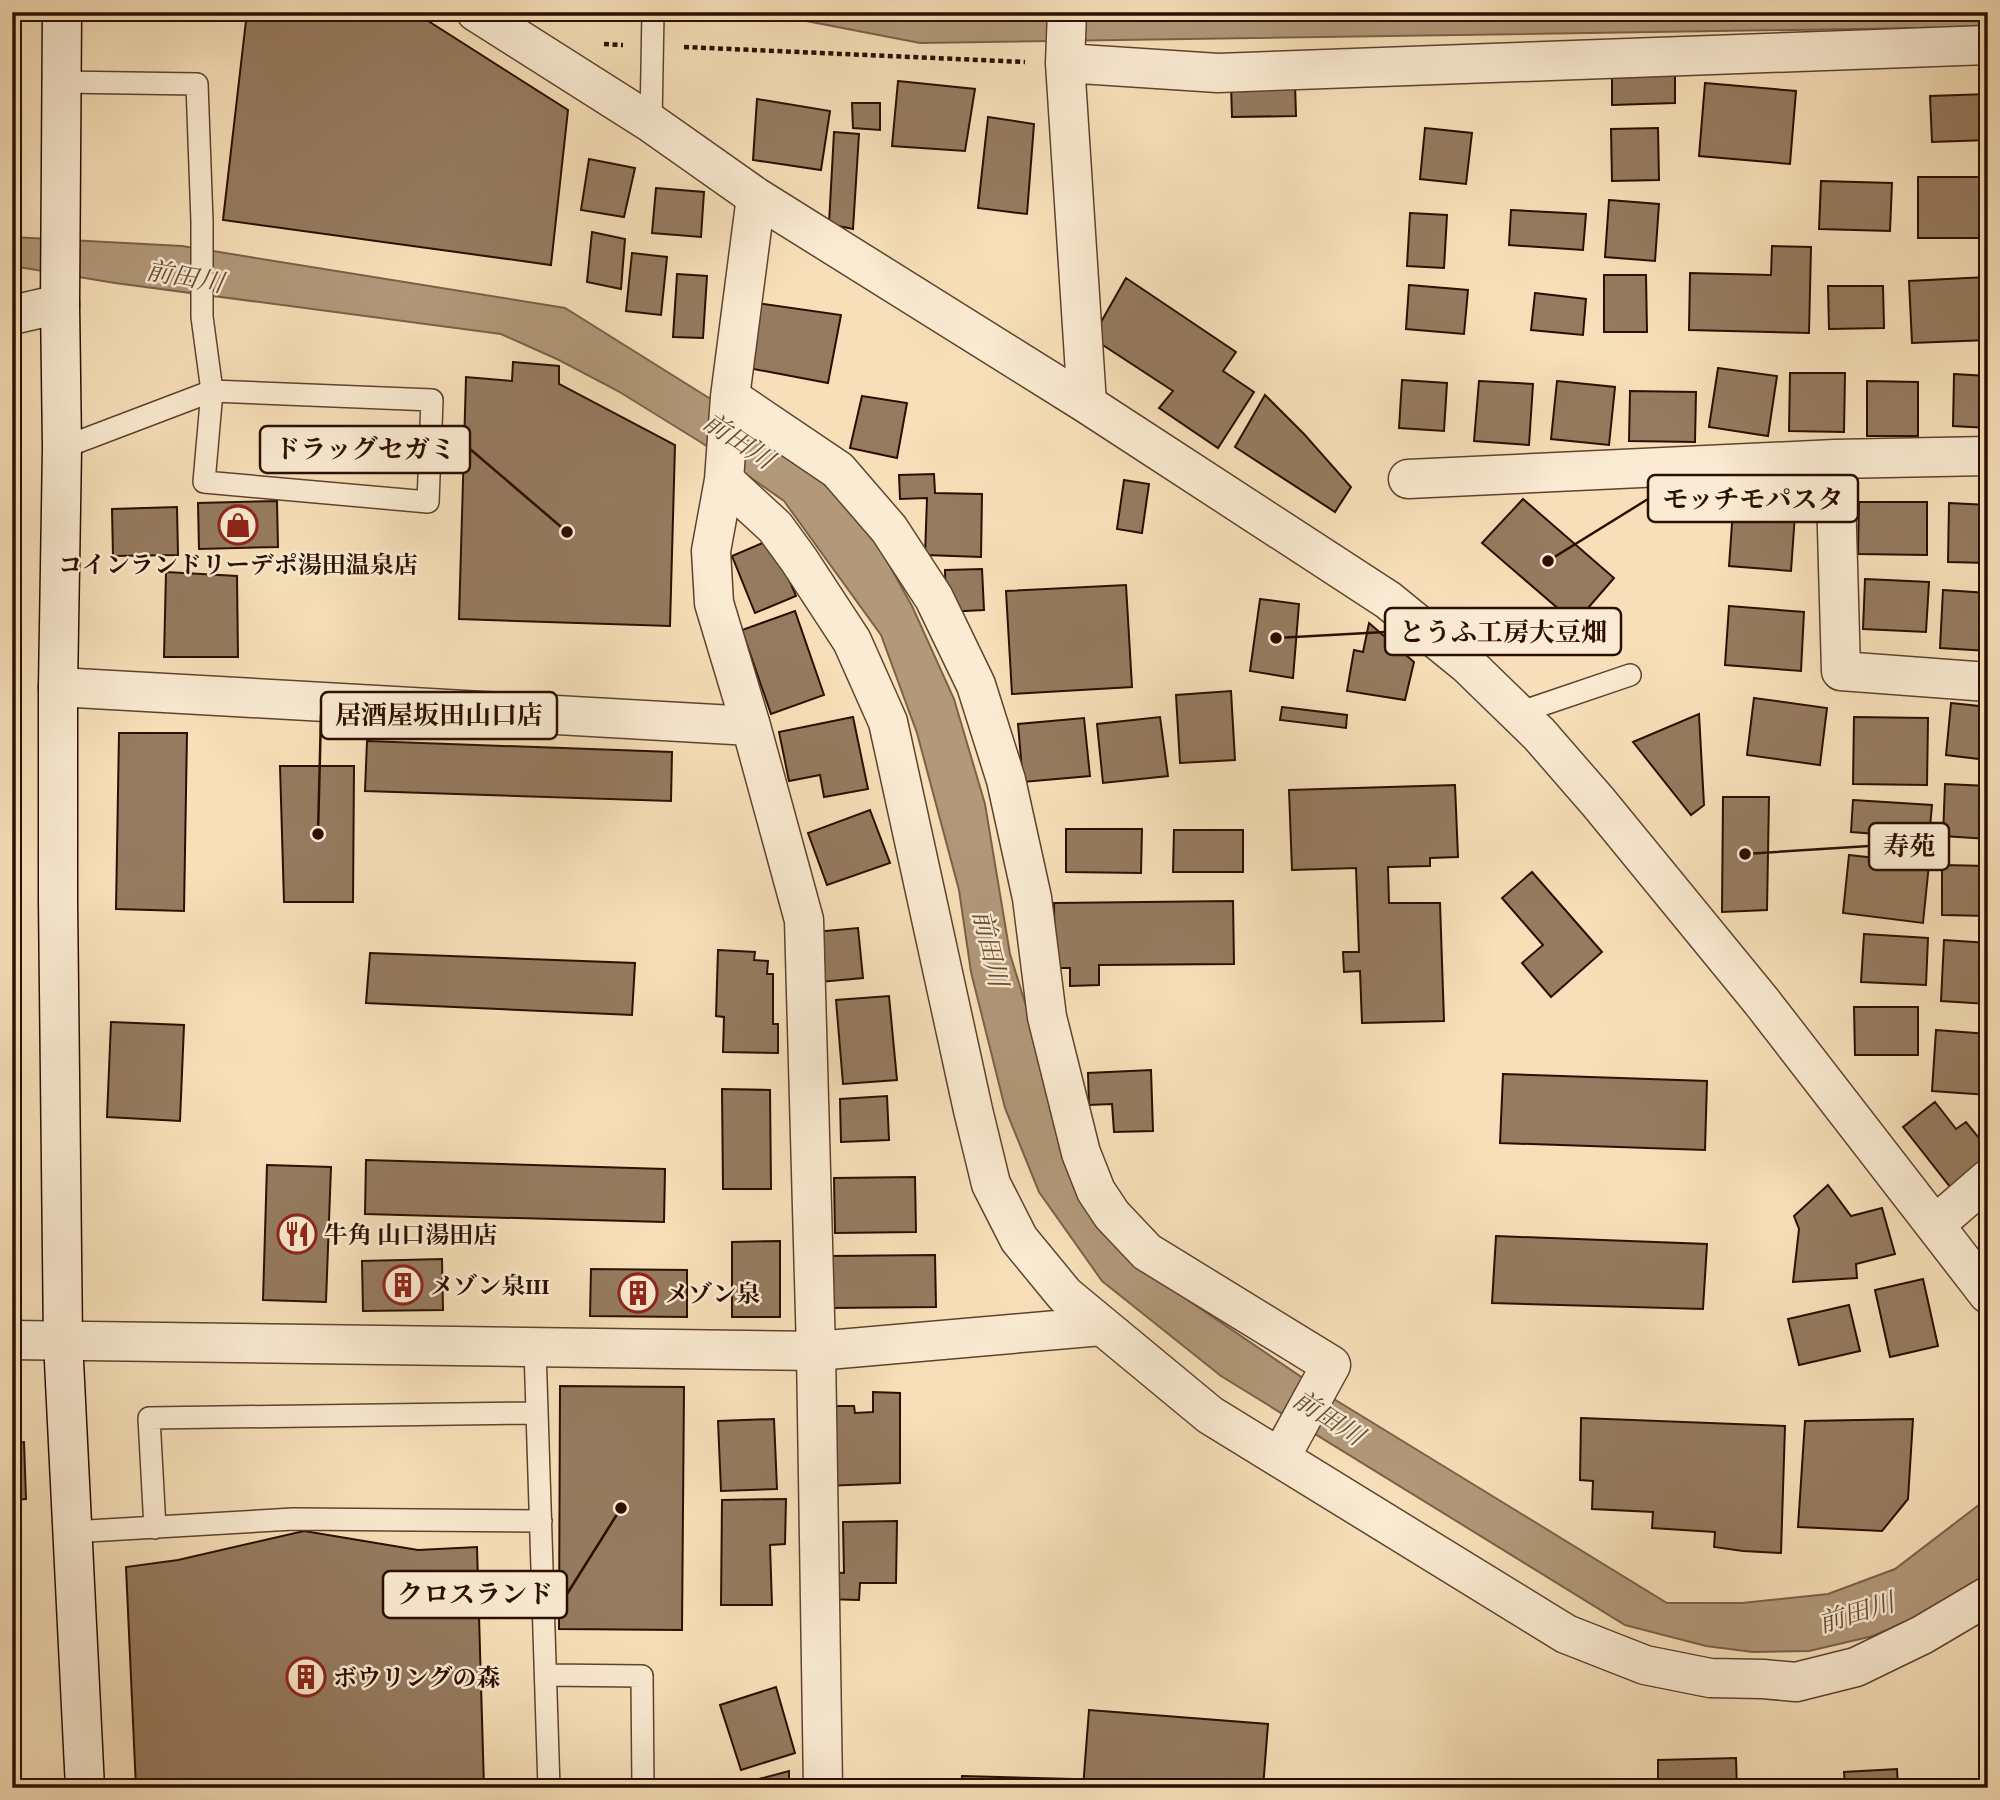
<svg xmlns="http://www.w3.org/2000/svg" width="2000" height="1800" font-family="'Gentium Book Plus','Noto Serif JP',serif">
<rect width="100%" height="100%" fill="#f7e0b9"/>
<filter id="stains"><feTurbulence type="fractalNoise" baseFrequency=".00286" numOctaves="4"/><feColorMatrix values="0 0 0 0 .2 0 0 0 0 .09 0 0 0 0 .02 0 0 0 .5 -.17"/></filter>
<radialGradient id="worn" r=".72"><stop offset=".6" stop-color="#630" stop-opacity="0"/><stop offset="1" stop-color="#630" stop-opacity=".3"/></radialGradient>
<path fill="#b2997a" stroke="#7c6149" stroke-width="2" d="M760,12H1988V27L920,43Z
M12,237L182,246L565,308L789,448L862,516L912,606L954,699L985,804L1010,954L1089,1211L1139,1267L1334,1399L1667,1603H1742L1828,1594L1895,1569L1988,1498V1578L1921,1615L1873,1636L1809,1651L1753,1652L1706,1646L1625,1625L1221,1376L1102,1281L1039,1192L1005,1108L971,972L959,890L917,733L881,635L784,501L702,443L618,391L559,360L501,334L115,283L12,266Z"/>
<path fill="#967b60" stroke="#2c0e00" stroke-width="2" d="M247,12H414L568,110L551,265L223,220Z
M1675,71V103L1612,105V72Z
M898,81L975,89L965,151L892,146Z
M1705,83L1796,91L1790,164L1699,156Z
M1295,84L1296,116L1232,117L1231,85Z
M1988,94V140L1932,142L1930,96Z
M757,99L830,111L821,170L753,160Z
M852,103H880V130L853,128Z
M988,117L1034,124L1027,214L978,208Z
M1425,128L1472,133L1466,184L1420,179Z
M1658,128L1659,180L1612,181L1611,129Z
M834,132L859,134L853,229L829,224Z
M589,159L635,168L624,217L581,210Z
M1918,177H1988V238H1918Z
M1821,181L1892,183L1890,231L1819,229Z
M656,188L704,192L701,237L652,233Z
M1609,200L1659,204L1655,261L1605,257Z
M1511,210L1586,214L1583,250L1509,245Z
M1410,213L1447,215L1444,268L1407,266Z
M592,232L625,239L621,289L587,282Z
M1772,246L1811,247L1809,333L1689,330L1690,273L1771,275Z
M632,253L667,257L661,315L626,311Z
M677,274L707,276L703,338L673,337Z
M1604,275H1646L1647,332H1604Z
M1986,277L1988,340L1912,343L1909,281Z
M1126,278L1236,352L1223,371L1254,392L1218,448L1159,408L1173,391L1092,338Z
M1409,285L1468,290L1464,334L1406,329Z
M1828,286H1883L1884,328L1829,329Z
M1535,293L1586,299L1583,335L1531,330Z
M749,302L841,315L828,383L743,367Z
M513,362L559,366V384L675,445L670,626L459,619L466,377L512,381Z
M1718,368L1777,376L1768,436L1709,427Z
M1790,373H1845L1844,432L1789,431Z
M1954,374L1988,376V428L1953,426Z
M1402,380L1447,383L1444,431L1399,428Z
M1479,381L1533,384L1529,445L1474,441Z
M1557,381L1615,387L1609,445L1551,439Z
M1867,381L1918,382V436H1867Z
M1630,391L1696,392L1695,442L1629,441Z
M1265,395L1304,434L1351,487L1335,512L1235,447Z
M862,396L907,403L897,458L850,448Z
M934,474L935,493L982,494L981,557L925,555L927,498L900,499L899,475Z
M1124,480L1149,484L1142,533L1117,529Z
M1523,499L1614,578L1575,623L1482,543Z
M277,501L278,547L199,549L198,503Z
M1859,502H1927V555L1858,554Z
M1949,503L1988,505V563L1948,562Z
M177,507L178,555L113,556L112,509Z
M1733,510L1795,514L1791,571L1729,566Z
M772,539L796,596L755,613L732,556Z
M982,569L984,610L946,612L945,570Z
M166,572L237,576L238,657H164Z
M1865,579L1929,582L1926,632L1863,629Z
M1126,585L1132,687L1012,694L1006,591Z
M1943,590L1988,593V651L1940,648Z
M1260,599L1299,604L1293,678L1250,671Z
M1729,606L1804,612L1801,671L1725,665Z
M795,611L824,695L771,714L742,630Z
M1369,623L1414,662L1405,700L1347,691L1354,650L1363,652Z
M1231,691L1235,760L1180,763L1176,695Z
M1754,698L1827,708L1820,765L1747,755Z
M1951,703L1988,707V760L1946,755Z
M1282,707L1347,715L1346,728L1280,720Z
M1699,714L1704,805L1691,815L1633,742Z
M853,717L868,789L824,797L820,775L789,781L779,732Z
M1160,717L1168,776L1103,783L1097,724Z
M1854,717L1928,718L1927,785L1853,784Z
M1084,718L1090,776L1023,782L1018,724Z
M119,733H187L184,911L116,909Z
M367,741L672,752L671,801L365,791Z
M280,766H354L353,902H284Z
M1945,784L1988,786V839L1943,836Z
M1455,785L1458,857L1430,858V866L1388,867L1389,903H1440L1444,1021L1362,1023L1360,971L1344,972L1343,952H1359L1356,868L1292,870L1289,790Z
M1723,797H1769L1767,910L1722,912Z
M1853,800L1932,805L1929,838L1851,832Z
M870,810L890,863L827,885L808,833Z
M1066,829H1142L1141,873L1066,872Z
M1174,830H1243V872H1173Z
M1849,855L1929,864L1923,923L1843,913Z
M1942,865L1988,866V916L1942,915Z
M1532,872L1602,952L1551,997L1522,963L1543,945L1502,898Z
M1233,901L1234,964L1099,965V985L1070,986V968H1055L1054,903Z
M858,928L863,978L820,982L815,932Z
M1864,934L1928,938L1926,985L1861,982Z
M1944,940L1988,943V1004L1941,1001Z
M718,950L755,952L754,960L768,961L767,974H773V1024H778V1053L723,1052L724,1017L716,1016Z
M370,953L635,963L632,1015L366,1003Z
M889,996L897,1080L843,1084L836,1000Z
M1854,1007H1918V1055H1855Z
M111,1022L184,1025L180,1121L107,1117Z
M1936,1030L1988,1034V1095L1932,1091Z
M1151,1070L1153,1131L1114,1132L1112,1104L1089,1105L1088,1073Z
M1503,1074L1707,1081L1705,1150L1500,1143Z
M722,1089L770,1090L771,1189H723Z
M887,1096L889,1140L841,1142L840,1099Z
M1935,1102L1956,1129L1966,1122L1988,1149V1159L1951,1188L1903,1127Z
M366,1160L665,1169L664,1222L365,1214Z
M267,1165L331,1167L326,1302L263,1300Z
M915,1177L916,1232L835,1233L834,1178Z
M1828,1185L1851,1216L1882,1208L1895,1254L1856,1264L1857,1278L1793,1282L1799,1229L1794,1216Z
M1496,1236L1707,1244L1703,1309L1492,1303Z
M780,1241V1317H732V1242Z
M935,1255L936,1307L830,1308V1256Z
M442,1259L443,1310L363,1311L362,1261Z
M591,1269L687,1270V1317L590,1316Z
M1923,1279L1938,1346L1890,1357L1875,1290Z
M1849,1305L1860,1351L1799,1365L1788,1319Z
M560,1386L684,1387L682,1630L559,1629Z
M873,1392L900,1393V1483L824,1486L834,1406H854L855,1413L873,1412Z
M1581,1418L1785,1426L1781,1553L1743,1551L1714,1547L1715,1532L1652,1528L1653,1512L1592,1509L1593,1481L1580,1480Z
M774,1419L777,1489L721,1491L718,1421Z
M1913,1419L1908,1499L1882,1531L1798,1527L1805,1421Z
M24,1442L26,1499L12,1500V1443Z
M786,1499L785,1544L770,1545L772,1605H721L722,1500Z
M897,1521L896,1583H860L859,1600L825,1599V1572L844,1573L843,1522Z
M304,1531L418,1550L477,1547L484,1788H136L126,1567L178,1560Z
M776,1687L795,1753L741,1770L720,1705Z
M1089,1710L1268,1724L1263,1788H1083Z
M1736,1758L1737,1788H1658V1760Z
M1897,1769L1898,1788H1845L1844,1772Z
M789,1771V1788H725Z
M962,1776L1072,1779L1071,1788H962Z"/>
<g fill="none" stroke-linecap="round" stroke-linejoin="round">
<g stroke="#5f422e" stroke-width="24">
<path id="lane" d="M61,82L197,84L202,222V317L212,391L204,482L428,502L432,400L212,391L62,448
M651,123L653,12
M1518,713L1630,675
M535,1349L549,1788
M155,1528L149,1418L537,1413
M71,1532L293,1519L541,1521
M546,1675L642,1676L643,1788"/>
</g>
<g stroke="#5f422e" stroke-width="41">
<path id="street" d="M476,12L651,123L756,197L1087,404L1388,600L1468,665L1539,734L1599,803L1762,1002L1988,1294
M1067,12L1065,63L1087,404
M1065,63L1218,73L1988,45
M756,197L730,397L724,480L711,551L714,603L751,726L804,920L816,1351L823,1788
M12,315L60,304
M730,397L838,470L889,529L934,598L976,685L1006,780L1032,898L1047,1017L1081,1153L1096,1191L1112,1215L1147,1252L1331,1365L1280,1458
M1835,459L1841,671L1988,682
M1408,479L1835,459L1988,456
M724,480L775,527L799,560L852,641L888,722L973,1110L991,1184L1019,1239L1065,1295L1210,1415L1566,1634L1645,1665L1710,1678L1763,1679L1796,1682L1856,1667L1922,1635L1988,1596
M58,687L751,726
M1936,1224L1988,1179
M12,1340L816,1351L1102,1326"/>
</g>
<g stroke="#2c0e00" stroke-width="41">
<path id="secondary" d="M62,12L60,304L62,448L58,687V900L63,1341L85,1788"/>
</g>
<path stroke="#2c0e00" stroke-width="4.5" stroke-dasharray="5 3.5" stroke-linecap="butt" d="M604,44L623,45
M684,47L1025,62"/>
<use href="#lane" stroke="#faebd2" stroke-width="21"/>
<use href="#street" stroke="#faebd2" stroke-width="38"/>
<use href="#secondary" stroke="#faebd2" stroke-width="38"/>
</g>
<defs>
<g id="shop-ring" transform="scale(2.0125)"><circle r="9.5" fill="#faebd2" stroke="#8f2418" stroke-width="1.5"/><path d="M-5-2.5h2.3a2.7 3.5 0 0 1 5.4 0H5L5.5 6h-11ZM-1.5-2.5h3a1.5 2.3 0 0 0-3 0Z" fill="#8f2418"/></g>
<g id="restaurant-ring" transform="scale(2.0125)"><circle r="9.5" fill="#faebd2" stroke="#8f2418" stroke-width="1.5"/><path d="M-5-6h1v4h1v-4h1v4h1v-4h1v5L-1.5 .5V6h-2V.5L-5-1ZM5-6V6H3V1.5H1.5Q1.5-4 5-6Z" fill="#8f2418"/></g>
<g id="building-ring" transform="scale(2.0125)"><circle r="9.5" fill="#faebd2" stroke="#8f2418" stroke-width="1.5"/><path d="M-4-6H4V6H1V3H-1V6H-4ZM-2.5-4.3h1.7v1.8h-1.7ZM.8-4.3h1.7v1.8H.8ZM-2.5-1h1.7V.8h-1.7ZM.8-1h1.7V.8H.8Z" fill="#8f2418"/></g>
</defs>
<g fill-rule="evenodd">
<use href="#shop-ring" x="238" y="525"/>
<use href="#restaurant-ring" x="297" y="1234"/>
<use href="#building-ring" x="403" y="1285"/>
<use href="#building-ring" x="638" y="1293"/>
<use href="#building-ring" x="306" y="1677"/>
</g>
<g text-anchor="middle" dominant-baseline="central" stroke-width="5" stroke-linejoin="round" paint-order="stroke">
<g font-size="24" font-weight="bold" fill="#2c0e00" stroke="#faebd2" text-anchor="start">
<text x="238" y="564" text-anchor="middle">コインランドリーデポ湯田温泉店</text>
<text x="324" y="1234">牛角 山口湯田店</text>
<text x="430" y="1285">メゾン泉III</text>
<text x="665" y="1293">メゾン泉</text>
<text x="333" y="1677">ボウリングの森</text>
</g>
<g font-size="26" font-style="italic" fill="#684d37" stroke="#faebd2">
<text transform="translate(185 276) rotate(10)">前田川</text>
<text transform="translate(739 440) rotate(34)">前田川</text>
<text transform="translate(991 948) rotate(77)">前田川</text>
<text transform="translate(1329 1417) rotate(33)">前田川</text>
<text transform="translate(1856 1612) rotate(-17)">前田川</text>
</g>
</g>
<path fill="none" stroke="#2c0e00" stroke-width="2.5" d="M567 532L470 449M1548 561L1648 499M1276 638L1385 632M318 834L321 715M1745 854L1869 846M621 1508L567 1594"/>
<g fill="#2c0e00" stroke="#faebd2" stroke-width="2.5">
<circle cx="567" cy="532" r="7"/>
<circle cx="1548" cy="561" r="7"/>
<circle cx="1276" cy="638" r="7"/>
<circle cx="318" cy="834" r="7"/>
<circle cx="1745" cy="854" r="7"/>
<circle cx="621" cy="1508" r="7"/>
</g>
<g fill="#faebd2" stroke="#2c0e00" stroke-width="2.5">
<rect x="260" y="426" width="210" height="47" rx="7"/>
<rect x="1648" y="475" width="210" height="47" rx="7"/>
<rect x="1385" y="608" width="236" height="47" rx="7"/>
<rect x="321" y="692" width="236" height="47" rx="7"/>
<rect x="1869" y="823" width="80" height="47" rx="7"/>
<rect x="383" y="1571" width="184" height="47" rx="7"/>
</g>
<g font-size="26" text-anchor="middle" font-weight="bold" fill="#2c0e00">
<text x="365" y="458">ドラッグセガミ</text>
<text x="1753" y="508">モッチモパスタ</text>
<text x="1503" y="641">とうふ工房大豆畑</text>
<text x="439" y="724">居酒屋坂田山口店</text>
<text x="1909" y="855">寿苑</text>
<text x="475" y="1603">クロスランド</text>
</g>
<rect width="2000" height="1800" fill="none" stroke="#f7e0b9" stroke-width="42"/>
<rect x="14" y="14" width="1972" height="1772" fill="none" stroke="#2c0e00" stroke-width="3.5"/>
<rect x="21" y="21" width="1958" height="1758" fill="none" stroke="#2c0e00" stroke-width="2"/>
<rect width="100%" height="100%" filter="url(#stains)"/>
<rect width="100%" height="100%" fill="url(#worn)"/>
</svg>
